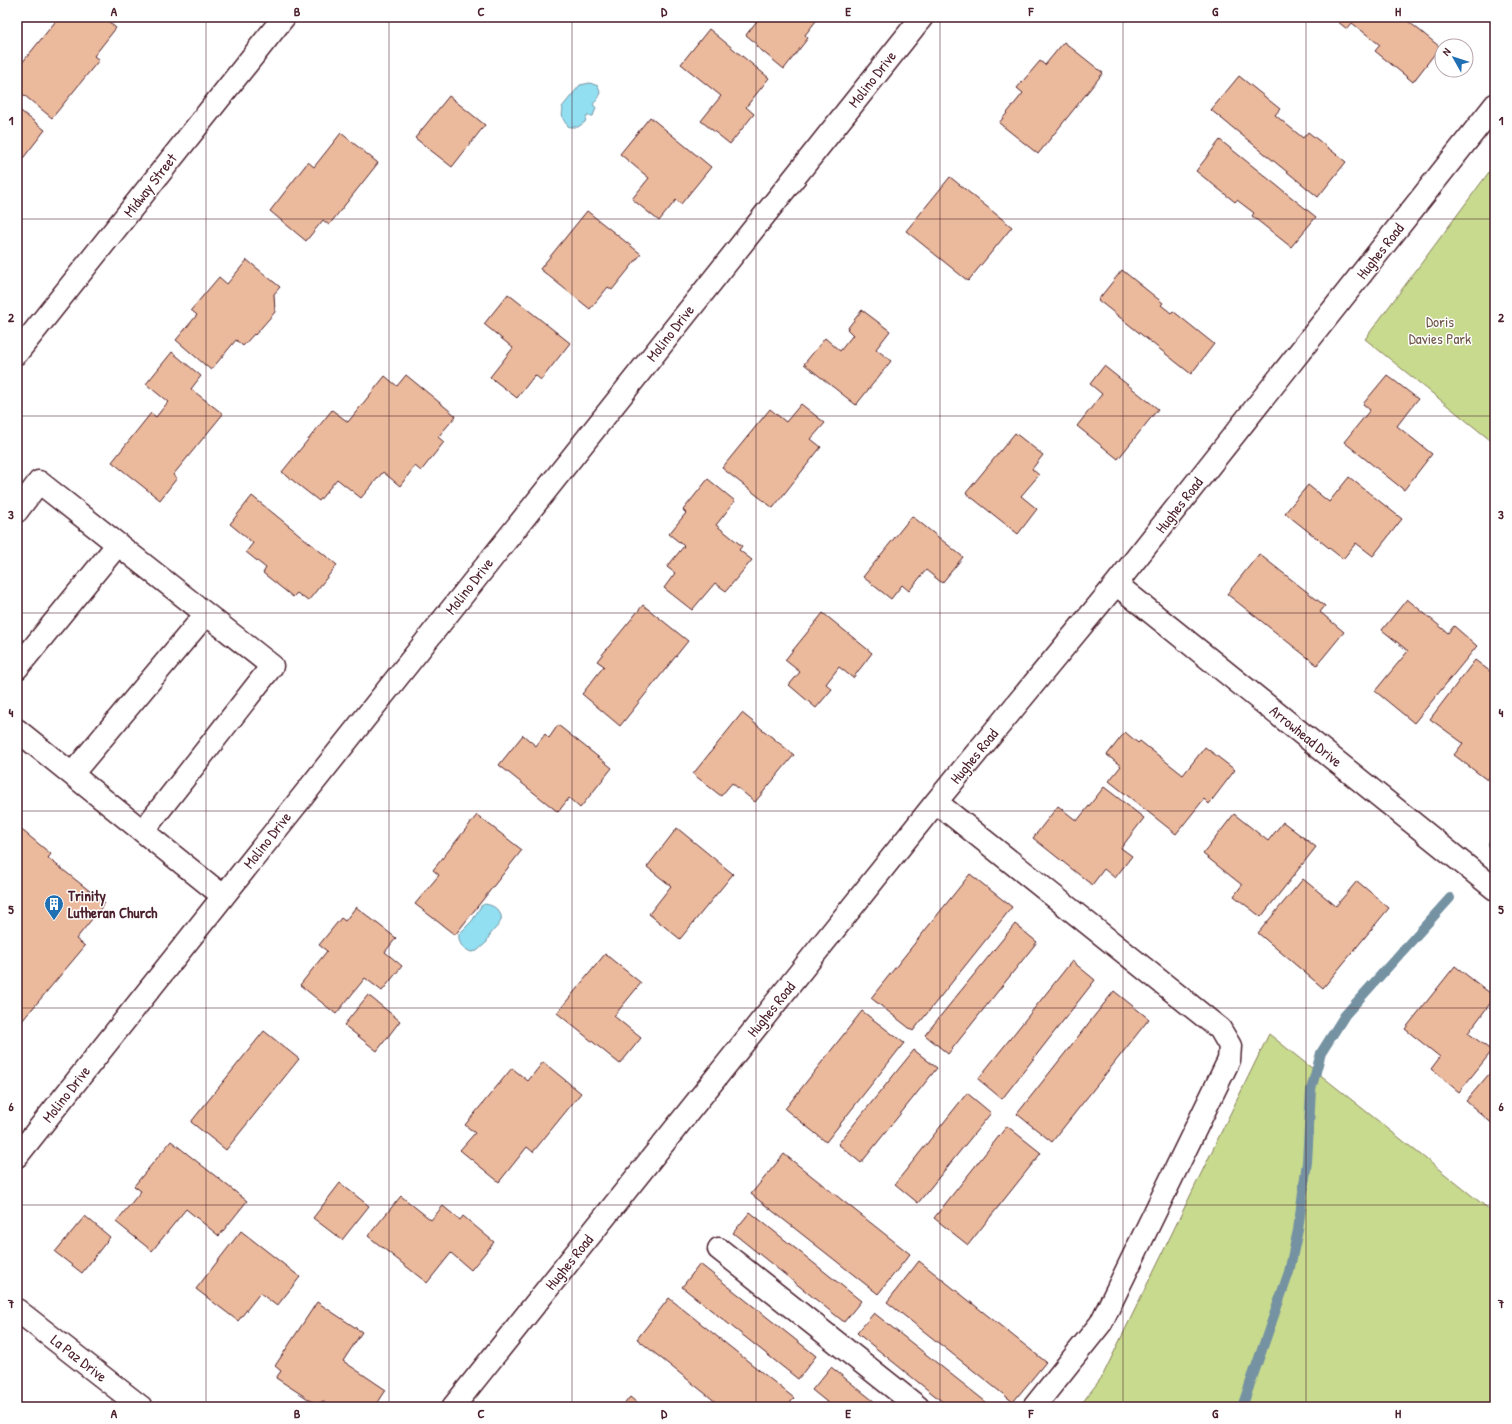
<svg xmlns="http://www.w3.org/2000/svg" width="1512" height="1424" font-family="'Patrick Hand',sans-serif">
<rect width="100%" height="100%" fill="#fff"/>
<filter id="ink" filterUnits="userSpaceOnUse"><feTurbulence type="fractalNoise" baseFrequency=".025" numOctaves="2"/><feDisplacementMap in="SourceGraphic" scale="8" xChannelSelector="R" yChannelSelector="G"/><feConvolveMatrix kernelMatrix="1 2 1 2 8 2 1 2 1" color-interpolation-filters="sRGB"/></filter>
<g filter="url(#ink)">
<path fill="#c7da8e" stroke="#887c5c" d="M1495,164V444L1365,339Z
M1269,1034L1495,1214V1407H1079L1102,1377Z"/>
<path fill="#91dff1" stroke="#7592a2" d="M590,83L598,86C602,94 599,99 593,104L596,108L593,116H587L585,122L578,127H569C563,121 561,116 563,109L562,107L580,85Z
M485,904C491,905 496,907 499,912C508,923 488,931 487,942L477,951L471,952C462,948 458,943 459,934L472,921L481,906Z"/>
<g fill="none" stroke-linecap="round" stroke-linejoin="round">
<path stroke="#7592a2" stroke-width="10" d="M1493,844L1495,842
M1242,1407L1289,1272L1298,1230L1307,1162L1311,1090L1321,1053L1345,1015L1450,898"/>
</g>
<path fill="#ebb99c" stroke="#4a1f2b" d="M59,17H103L116,28L94,56L99,60L52,118L19,91L21,87L17,84V69Z
M760,17H819L805,35L808,38L784,69L756,46L757,44L746,35Z
M1332,17H1403L1440,47L1413,82L1375,51L1380,45L1352,23L1347,29Z
M709,29L769,78L746,107L754,114L730,144L701,121L721,96L681,64Z
M1064,42L1103,73L1038,154L999,123L1023,93L1017,88L1040,61L1045,65Z
M1239,76L1280,109L1275,115L1303,138L1308,132L1346,162L1318,197L1211,110Z
M449,96L485,125L452,167L415,138Z
M17,108L45,130L17,166Z
M650,117L711,167L681,204L676,200L659,221L632,199L649,178L620,154Z
M341,133L378,163L329,225L323,220L306,241L270,211L308,162L314,167Z
M1220,140L1316,217L1291,247L1252,216L1254,213L1237,200L1235,202L1196,171Z
M950,177L1012,227L968,281L906,231Z
M587,211L641,254L612,290L608,287L590,309L540,269Z
M247,260L280,287L274,294L275,312L255,335L254,334L243,346L236,340L211,370L176,340L197,315L191,310L219,277L227,284Z
M1122,270L1163,303L1161,305L1171,313L1173,311L1214,344L1191,374L1098,300Z
M508,294L570,343L541,380L535,375L517,398L490,377L513,348L484,324Z
M862,310L890,331L876,349L891,361L856,405L804,364L825,338L840,351L853,335L847,329Z
M172,352L201,376L191,389L223,414L173,475L177,478L160,500L112,462L151,413L156,417L168,402L146,384Z
M1104,366L1158,409L1118,459L1077,426L1102,394L1090,384Z
M406,375L456,416L438,437L444,442L421,471L415,466L400,486L383,472L361,498L337,479L319,501L282,472L332,410L348,422L385,376L397,386Z
M1387,375L1418,399L1397,426L1432,454L1404,490L1344,442L1370,410L1363,404Z
M801,404L825,423L811,439L821,447L773,508L722,468L770,409L786,422Z
M1015,433L1043,455L1032,469L1039,475L1021,496L1037,509L1018,534L966,493Z
M1349,477L1402,519L1373,556L1356,543L1343,559L1285,513L1308,485L1329,502Z
M708,479L735,501L716,525L742,546L739,550L752,560L726,591L715,583L692,610L664,588L675,573L667,567L684,546L669,534L686,513L683,510Z
M252,496L337,565L308,601L297,593L293,597L263,573L266,568L246,552L253,543L230,524Z
M912,516L963,557L942,583L926,570L909,591L902,585L891,599L863,577Z
M1259,554L1325,606L1320,612L1344,632L1317,665L1227,594Z
M1407,599L1448,633L1454,626L1477,646L1414,723L1375,691L1408,651L1382,630Z
M643,605L688,641L620,726L582,694L604,666L597,661Z
M823,613L872,653L853,678L839,667L826,684L832,689L816,708L789,685L800,672L785,660Z
M1475,660L1495,675V770L1487,780L1454,755L1463,743L1430,719Z
M742,713L794,755L755,802L732,783L721,796L693,774Z
M558,725L612,768L580,808L569,798L558,812L499,765L523,735L536,746L545,734L549,738Z
M1125,732L1138,743L1140,741L1183,775L1205,747L1235,770L1209,804L1204,799L1176,834L1109,781L1121,766L1107,755Z
M1104,787L1144,818L1121,848L1132,856L1115,878L1104,869L1092,885L1033,838L1058,806L1077,821Z
M1234,814L1268,841L1283,822L1316,847L1261,917L1234,896L1242,885L1203,854Z
M477,815L522,850L455,935L415,904L439,875L433,870Z
M17,826L51,854L48,858L105,903L76,939L85,946L17,1027Z
M677,828L733,874L680,939L649,914L671,886L647,867Z
M970,874L1012,907L913,1031L871,998Z
M1303,879L1336,906L1357,881L1389,908L1323,988L1258,933Z
M356,907L396,938L385,952L402,966L382,991L365,978L336,1014L300,985L327,951L319,945L341,918L345,921Z
M1015,924L1037,942L948,1054L925,1035Z
M605,954L641,983L614,1016L641,1038L620,1064L557,1013Z
M1072,961L1095,980L1002,1099L978,1079Z
M1455,966L1495,997L1468,1033L1492,1051L1459,1092L1431,1069L1440,1057L1405,1029Z
M1114,991L1149,1019L1052,1142L1017,1114Z
M368,995L400,1021L377,1051L344,1025Z
M862,1011L904,1043L826,1142L785,1109Z
M264,1031L299,1059L226,1150L191,1122Z
M914,1050L937,1068L861,1163L838,1144Z
M543,1062L581,1093L533,1152L527,1147L499,1182L460,1150L475,1133L465,1125L512,1068L528,1081Z
M1495,1067V1126L1466,1101Z
M967,1093L991,1113L918,1203L895,1184Z
M1007,1126L1041,1153L968,1245L934,1218Z
M171,1141L247,1201L219,1236L186,1209L152,1251L116,1222L141,1191L134,1186Z
M784,1154L910,1254L878,1294L751,1194Z
M340,1183L369,1206L342,1240L313,1218Z
M401,1196L431,1220L443,1206L460,1220L463,1216L494,1242L471,1270L451,1253L427,1283L368,1236Z
M750,1212L861,1301L844,1322L733,1233Z
M85,1216L110,1237L82,1273L55,1252Z
M241,1231L300,1277L277,1306L260,1293L238,1321L196,1289Z
M919,1261L1046,1362L1013,1402L887,1302Z
M700,1264L816,1356L798,1379L682,1287Z
M669,1298L794,1398L787,1407H722L637,1339Z
M317,1302L362,1332L343,1361L386,1390L375,1407H331L322,1401L319,1406L276,1378L281,1371L275,1366Z
M874,1313L986,1402L982,1407H949L857,1333Z
M831,1367L881,1407H833L812,1390Z
M630,1397L642,1407H622Z"/>
<g fill="none" stroke-linecap="round" stroke-linejoin="round">
<g stroke="#4a1f2b" stroke-width="25">
<path id="minor" d="M17,353L284,17
M17,511L39,482L272,666L143,831
M1116,584L1495,889
M17,668L118,544
M17,730L223,896
M72,774L206,614
M936,802L1220,1029L1230,1046L1229,1060L1101,1323L1034,1407
M17,1156L922,17
M719,1249L918,1407
M17,1310L141,1407
M453,1407L936,802L1116,584L1495,105"/>
</g>
<use href="#minor" stroke="#fff" stroke-width="22"/>
</g>
</g>
<path fill="none" stroke="#4a1f2b" stroke-width="1" stroke-opacity="0.55" d="M206,17V1407M389,17V1407M572,17V1407M756,17V1407M940,17V1407M1123,17V1407M1306,17V1407M17,219H1495M17,416H1495M17,613H1495M17,811H1495M17,1008H1495M17,1205H1495"/>
<defs>
<g id="building-pin" transform="scale(1)"><path d="M0 17L-7.5 6A9.5 9.5 0 1 1 7.5 6Z" fill="#1f6fb2" stroke="#fff"/><path d="M-4-6H4V6H1V3H-1V6H-4ZM-2.5-4.3h1.7v1.8h-1.7ZM.8-4.3h1.7v1.8H.8ZM-2.5-1h1.7V.8h-1.7ZM.8-1h1.7V.8H.8Z" fill="#fff"/></g>
</defs>
<g fill-rule="evenodd">
<use href="#building-pin" x="54" y="904"/>
</g>
<g text-anchor="middle" dominant-baseline="central" stroke-width="3" stroke-linejoin="round" paint-order="stroke">
<g font-size="15" fill="#4a1f2b" stroke="#fff">
<text transform="translate(872 79) rotate(-52)">Molino Drive</text>
<text transform="translate(150 185) rotate(-52)">Midway Street</text>
<text transform="translate(1380 251) rotate(-52)">Hughes Road</text>
<text transform="translate(670 333) rotate(-52)">Molino Drive</text>
<text transform="translate(1179 505) rotate(-52)">Hughes Road</text>
<text transform="translate(469 586) rotate(-52)">Molino Drive</text>
<text transform="translate(1306 736) rotate(39)">Arrowhead Drive</text>
<text transform="translate(974 756) rotate(-51)">Hughes Road</text>
<text transform="translate(267 840) rotate(-52)">Molino Drive</text>
<text transform="translate(771 1009) rotate(-51)">Hughes Road</text>
<text transform="translate(66 1094) rotate(-52)">Molino Drive</text>
<text transform="translate(569 1262) rotate(-51)">Hughes Road</text>
<text transform="translate(79 1358) rotate(38)">La Paz Drive</text>
</g>
<g font-size="15" fill="#705749" stroke="#fff">
<text x="1440" y="321">Doris<tspan x="1440" dy="17">Davies Park</tspan></text>
</g>
<g font-size="15" font-weight="bold" fill="#4a1f2b" stroke="#fff" text-anchor="start">
<text x="68" y="895">Trinity<tspan x="68" dy="17">Lutheran Church</tspan></text>
</g>
</g>
<rect width="1512" height="1424" fill="none" stroke="#fff" stroke-width="44"/>
<g transform="translate(1454 58) rotate(309)"><circle r="19" fill="#ffffff" stroke="#b7a5aa"/>
<path d="M0-3L7 15L0 10L-7 15Z" fill="#1f6fb2"/>
<text y="-6" font-size="11" font-weight="bold" text-anchor="middle" fill="#4a1f2b">N</text>
</g>
<rect x="22" y="22" width="1468" height="1380" fill="none" stroke="#4a1f2b" stroke-width="1.5"/>
<g font-size="13" text-anchor="middle" font-weight="bold" fill="#4a1f2b">
<text x="114" y="16">A</text>
<text x="297" y="16">B</text>
<text x="481" y="16">C</text>
<text x="664" y="16">D</text>
<text x="848" y="16">E</text>
<text x="1031" y="16">F</text>
<text x="1215" y="16">G</text>
<text x="1398" y="16">H</text>
<text x="11" y="125">1</text>
<text x="1501" y="125">1</text>
<text x="11" y="322">2</text>
<text x="1501" y="322">2</text>
<text x="11" y="519">3</text>
<text x="1501" y="519">3</text>
<text x="11" y="717">4</text>
<text x="1501" y="717">4</text>
<text x="11" y="914">5</text>
<text x="1501" y="914">5</text>
<text x="11" y="1111">6</text>
<text x="1501" y="1111">6</text>
<text x="11" y="1308">7</text>
<text x="1501" y="1308">7</text>
<text x="114" y="1418">A</text>
<text x="297" y="1418">B</text>
<text x="481" y="1418">C</text>
<text x="664" y="1418">D</text>
<text x="848" y="1418">E</text>
<text x="1031" y="1418">F</text>
<text x="1215" y="1418">G</text>
<text x="1398" y="1418">H</text>
</g>
</svg>
